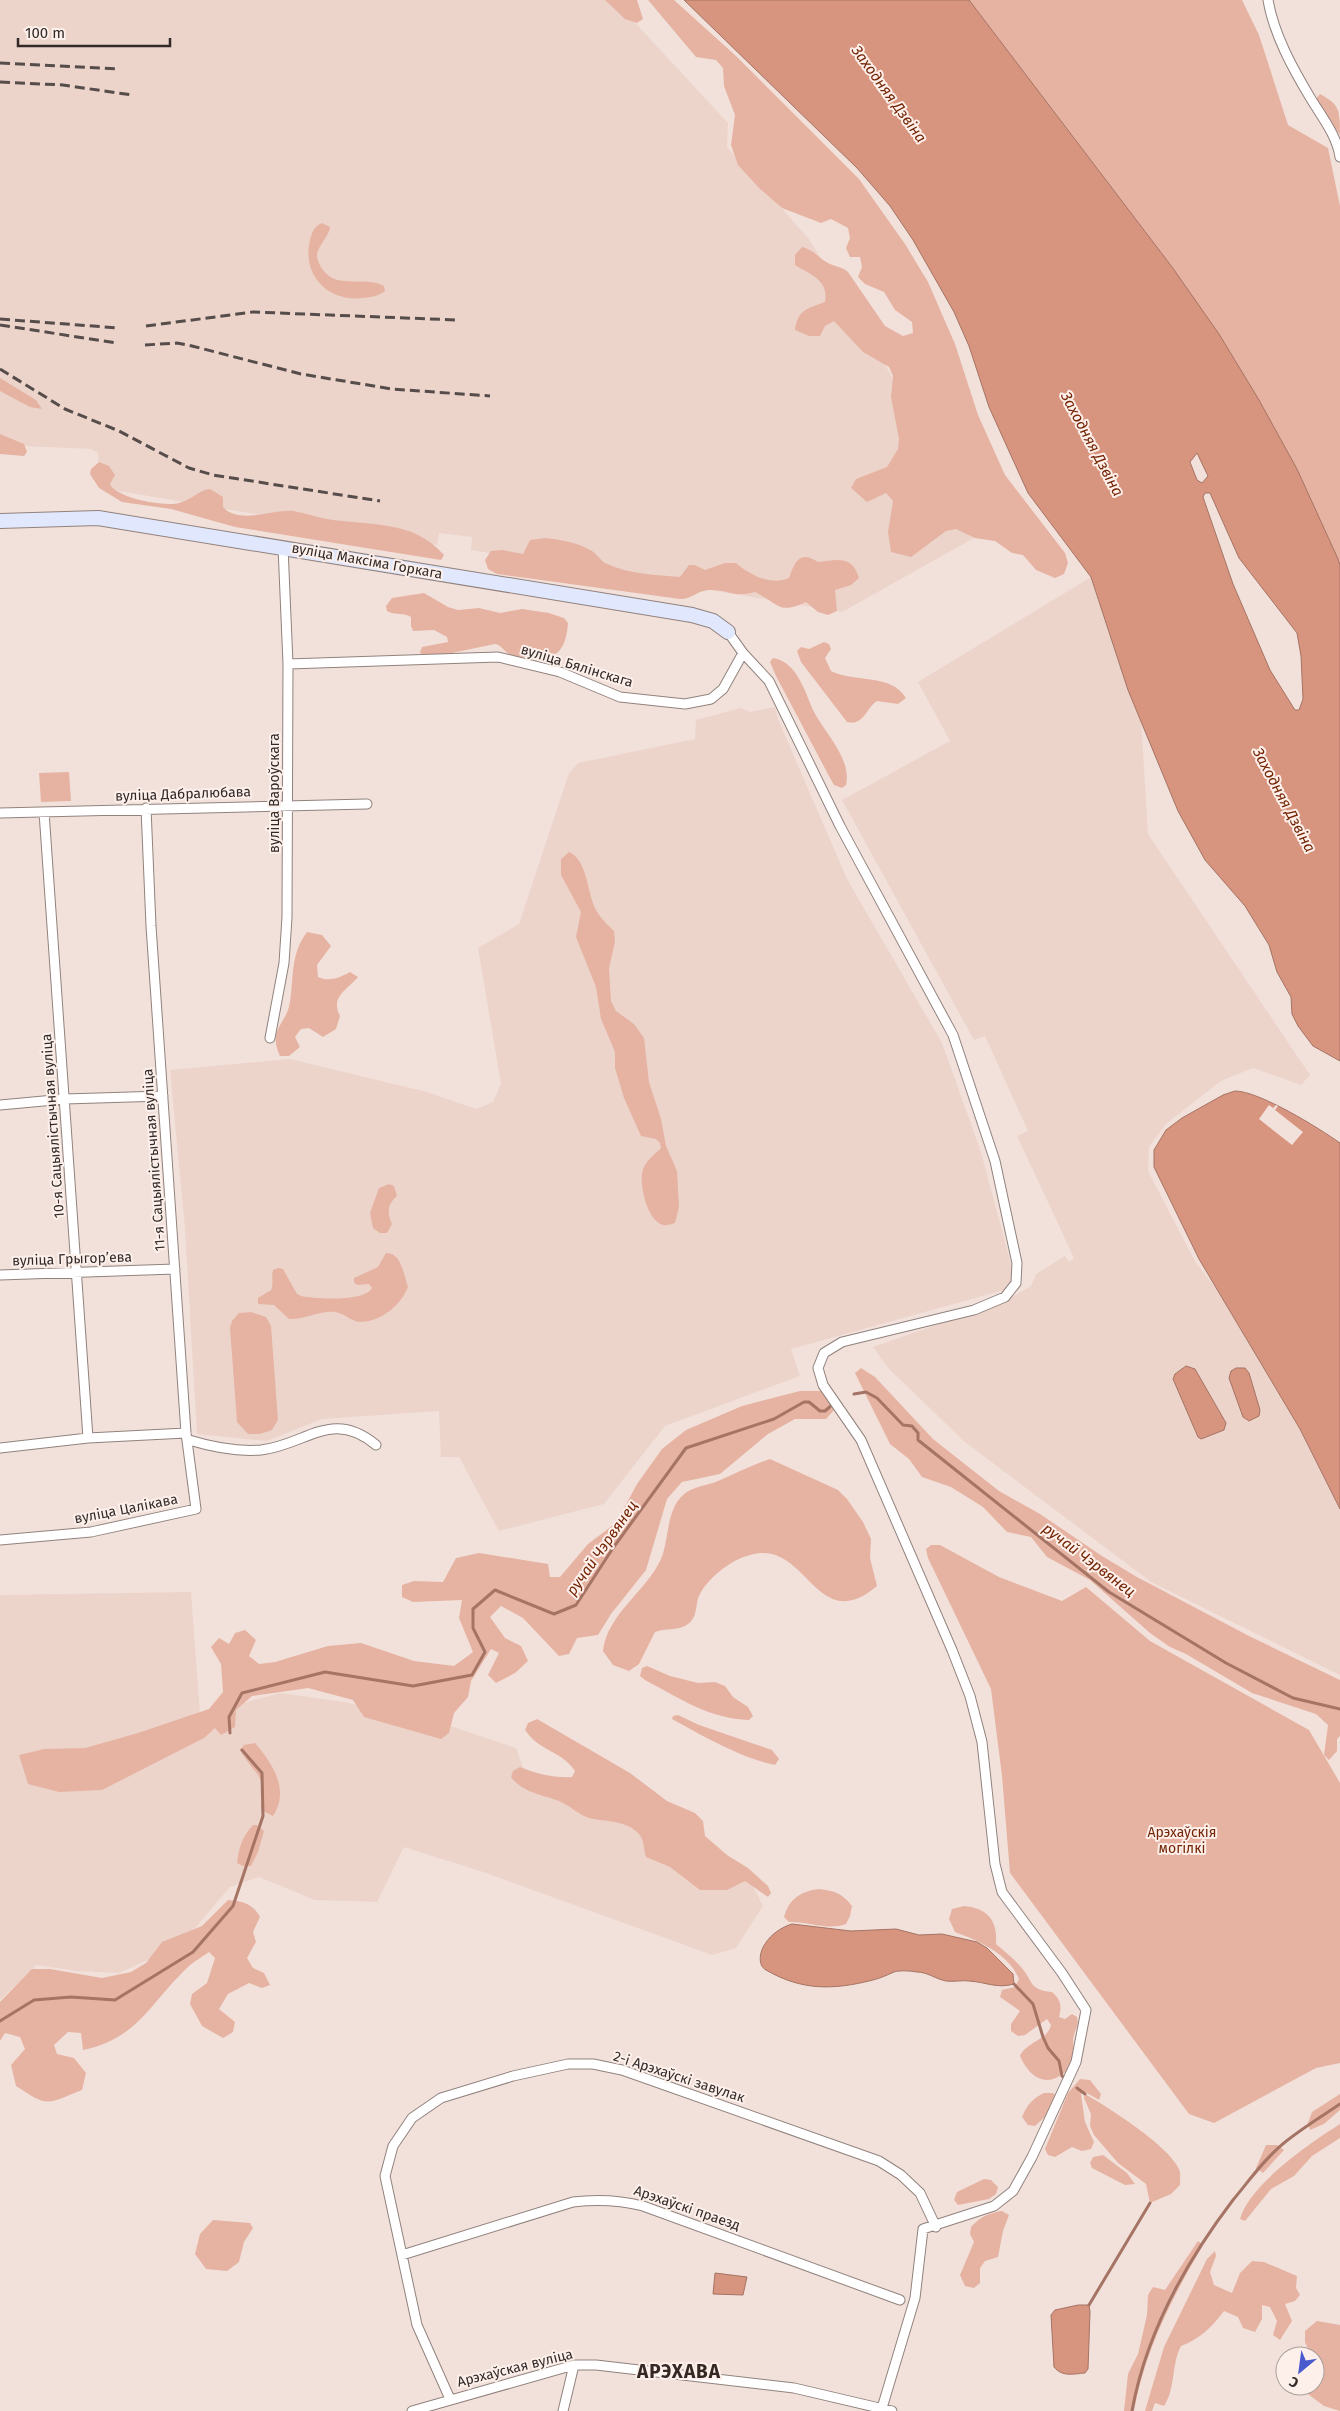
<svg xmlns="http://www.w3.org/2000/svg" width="1340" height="2411" font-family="'Fira Sans',sans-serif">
<rect width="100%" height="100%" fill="#f2e1db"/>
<path fill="#ecd4cb" d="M0,0H614L728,123L727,147L809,239L929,438L983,533L842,612L471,550L472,537L439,533L437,545L113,490L100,483L98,453L91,449L0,445Z
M1091,577L1128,690L1141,718L1148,834L1310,1075L1301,1085L1253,1068L1221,1081L1167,1123L1149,1147L1148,1171L1196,1263L1219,1292L1300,1429L1340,1509V1675L1151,1582L965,1442L889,1369L873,1347L1005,1301L1031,1286L1036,1274L1065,1256L1069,1262L1074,1258L1017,1136L1028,1131L985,1036L974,1040L842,800L950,741L918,682Z
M775,707L778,719L847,879L942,1043L981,1152L1015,1279L1008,1289L791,1349L800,1376L665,1426L604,1504L499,1531L459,1457H441L439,1411L322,1419L267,1441L197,1434L185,1229L170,1070L290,1059L427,1092L476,1109L493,1102L501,1084L478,948L519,924L569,773L578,763L695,739L696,720L741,708L750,712Z
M191,1592L200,1714L281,1693L344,1702L436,1721L516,1748L527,1779L750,1880L763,1906L736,1948L712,1955L483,1872L404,1847L377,1902L315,1900L259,1877L230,1887L196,1927L150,1959L119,1973L76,1971L37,1965L0,2000V1595Z"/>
<path fill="#e6b3a2" d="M605,0H637L643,19L637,23L625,19Z
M648,0H674L736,56L859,179L905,244L928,282L955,344L978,415L1005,475L1065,553L1068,563L1064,574L1055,578L1036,570L1023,555L1012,553L995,541L975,538L956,529L946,531L911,557L891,552L888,532L893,501L886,493L867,502L851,488L856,479L887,467L898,449L899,439L891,397L893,376L889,367L863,352L834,321L825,326L820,336H809L795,330C798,309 807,309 825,302C829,280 811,275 795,265V255L802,247C816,251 819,259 830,264C837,267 842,267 848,272L885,326L903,336L913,333L912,322L895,310L884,292L865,284L858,277L862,267L860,257H850L846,248L850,238L848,228L831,219L821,223L782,208L759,188L738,165L731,145L735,115L724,86L723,68L716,60L696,57Z
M969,0H1242L1259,35L1288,125L1328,148L1340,206V565L1297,469L1172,267Z
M1320,94C1340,105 1340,110 1340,135L1315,100Z
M322,223L330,227C329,237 318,245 317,255C317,260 320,266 323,270C337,290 364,275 384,286L385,291C379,296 371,297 363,298C331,302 304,279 309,245C311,236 312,227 322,223Z
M0,378L36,400L42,409L30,407L0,391Z
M0,434L24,444L27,452L24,456L0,454Z
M99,462L109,466L115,475L110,484C116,498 164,507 179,503C190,501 199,490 210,489L223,497V507C239,525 274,509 293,511C305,513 316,517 327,519C369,526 413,519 444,555L441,560L235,527L171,509L122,502L99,488L90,474L91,469Z
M545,538C561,540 576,542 590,550C597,553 600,561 607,564C629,574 656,575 680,577L689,565H695L705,570L725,563H736C750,575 771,586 789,578C795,561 800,550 818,562C838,560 852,555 859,578L851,585L835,590L837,611L828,615L818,612L806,602C778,615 780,604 755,592C732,598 730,590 711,590C699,589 693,599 680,599L497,574L488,569L485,560L491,551L502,550L523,554L530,540Z
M424,593L448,607L458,610L479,608L500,613L522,609L549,613L564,618L568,623C566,651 556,662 527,657C522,657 516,657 511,655C504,652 502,645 495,644L432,657L422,656L420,652L422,647L448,642L447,637L434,630L413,631L411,626V617C404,612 395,616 387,611L386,606L392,598Z
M824,642L829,644L831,649L825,658L831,671C855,683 891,673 906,698L898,704L877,701C866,708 864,726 847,722L801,662L797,651L801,647L809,649Z
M773,658C798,662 805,693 814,712C825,733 852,759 846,785L842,788L834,785L830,778L776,676L770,662Z
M69,772L71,801L41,802L39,773Z
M569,852C588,860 587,894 596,910C601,919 607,924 614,931L615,942L609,968L611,1001L616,1011L634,1024L644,1038L649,1082L661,1119L666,1146L677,1171L679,1207L675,1223C671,1224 666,1226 663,1225C647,1221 640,1186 642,1173C644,1162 654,1155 661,1148L660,1143L656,1139L641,1136L624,1098L615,1068V1052L601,1019L596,987L576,937L581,912L561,875V859Z
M307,932L322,935L331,946L317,965L318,977C330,982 339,978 350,972L358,977C347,990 330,997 340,1016L336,1029L323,1037L309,1028L301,1029L295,1037L300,1047L289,1056H280C267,1029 287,1024 290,1002C294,976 290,955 307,932Z
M389,1184L394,1186L397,1196C387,1205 387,1212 392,1224L387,1233H380L373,1228L370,1213L379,1188Z
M386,1253C401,1252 404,1275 408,1287C401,1305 381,1322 360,1322C352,1322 344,1313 335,1312C320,1310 304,1320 289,1319L274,1305L258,1304V1298L271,1290C274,1283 271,1277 273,1270L278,1268L283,1269L297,1294L301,1296C316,1299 365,1302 372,1288L369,1284L358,1285L354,1283V1278L378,1267Z
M251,1312L266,1317L271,1326L278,1420L272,1430L260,1434H248L237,1422L230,1328L232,1321L239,1313Z
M861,1368L875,1377L933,1439L999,1491L1040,1514L1102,1556L1137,1577L1249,1636L1340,1680V1736L1337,1739V1751L1329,1760L1324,1755L1328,1725L1316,1714L1252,1693L1186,1654L1170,1647L1150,1633L1090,1580L1047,1557L1031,1537L1007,1532L983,1507L951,1487L922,1477L909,1459L890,1444L855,1373Z
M800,1391H826L834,1410L826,1419H795L768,1434L720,1474L682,1482L667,1499L646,1570L611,1614L598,1635L577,1638L569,1654L559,1656L523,1618L501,1606L490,1617L505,1638L521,1646L528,1661L515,1673L496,1683L488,1675L499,1653L491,1649L471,1681L468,1697L454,1713L449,1733L441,1739L364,1717L353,1700L308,1688L252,1696L236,1710L235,1727L221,1735L215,1728L204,1738L102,1790L59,1792L28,1784L19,1755L44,1749L85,1748L138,1733L209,1709L223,1692L221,1664L211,1647L219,1638L229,1644L235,1633L245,1630L256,1640L249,1656L259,1664L275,1662L328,1646L361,1643L414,1661L454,1666L473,1652L459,1618L462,1600L413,1602L402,1597V1585L414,1581L443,1582L456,1558L479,1553L548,1564L550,1577H560L588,1544L616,1523L637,1484L662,1449L686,1430L742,1406Z
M770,1459L838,1490L847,1499L863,1522L871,1539L870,1558L877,1586C820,1634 809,1553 763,1553C739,1553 709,1575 699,1596C695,1605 698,1617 688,1624C679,1631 666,1628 655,1632L639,1664L629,1671L613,1665L603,1651C607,1614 646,1592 661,1559C669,1541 666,1510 683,1495C693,1486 706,1486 718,1481C735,1474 752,1465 770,1459Z
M931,1545H940L999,1577L1062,1601L1086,1587L1150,1641L1309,1730L1340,1783V2063L1316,2068L1214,2123L1189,2114L1010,1873L1002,1776L991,1689L928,1558L926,1549Z
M647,1666L670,1676L698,1683L715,1682L725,1686L733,1697L748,1707L753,1716L749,1720C710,1719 679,1698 645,1680L640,1676L642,1668Z
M678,1715L699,1725L772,1750L779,1759L775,1765C743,1759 701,1735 672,1719L673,1716Z
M537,1719L630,1773L667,1801L695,1813L703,1821L705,1836L727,1855L748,1868L768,1886L771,1893L768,1897L745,1881L727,1890H700L670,1867L646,1857C643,1848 645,1839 637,1832C624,1820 605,1822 589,1818C579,1815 569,1805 559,1801C541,1794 523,1793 511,1777L513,1771L520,1767C537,1774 554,1778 572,1777L575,1771C562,1751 540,1752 525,1730L528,1723Z
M255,1743C273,1764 290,1790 273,1816L261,1810C266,1771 257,1779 240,1750L244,1745Z
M253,1825H257L264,1831L258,1852L251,1866H243L237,1863C239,1847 242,1837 253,1825Z
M819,1889C835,1891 842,1893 852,1906L850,1916L846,1924C827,1931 809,1921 789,1922L784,1917C789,1899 801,1891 819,1889Z
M228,1900C243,1901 253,1904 260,1917L253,1932L256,1942L247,1958L253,1968L264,1973L270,1985L262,1988L249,1983L228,1994L219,2009L235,2022L233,2032L223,2038L202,2026L190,2004L192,1994L207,1983L215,1958L209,1952C202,1957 193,1962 187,1968C149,2004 139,2038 83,2050L81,2033L68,2032L54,2045L57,2054L74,2058L86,2073L82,2090C46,2104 49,2108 16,2086L11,2065L25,2049L20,2037L5,2033L0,2041V2002L32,1969H50L102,1978L131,1972L146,1963L162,1942L202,1926Z
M964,1906C987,1908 998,1920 996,1944C1004,1951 1013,1958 1020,1966C1034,1981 1028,1990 1052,1992C1061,2000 1062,2006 1059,2017L1065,2019L1072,2014L1077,2017C1079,2026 1076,2027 1074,2035C1071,2046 1077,2053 1072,2065C1070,2070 1065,2072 1061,2075C1043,2088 1027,2073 1020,2056C1026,2042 1048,2040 1051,2025L1047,2019L1025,2035L1018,2036L1011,2031V2024L1020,2011L1000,1997L1002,1990L1015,1987L1019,1979C1009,1954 979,1941 955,1932L949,1919L952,1909Z
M1080,2079L1090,2080L1101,2094L1099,2100L1085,2092L1081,2094L1085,2122L1094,2142L1091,2149L1082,2151L1072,2147L1055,2157L1048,2155L1045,2149L1068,2093Z
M1044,2093H1053L1057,2097L1048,2114L1035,2126L1028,2125L1022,2117C1027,2105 1032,2099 1044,2093Z
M1085,2094C1109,2108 1168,2145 1179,2169C1181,2173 1180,2180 1180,2185L1171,2194L1150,2203L1146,2184L1118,2163L1094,2135L1090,2126L1091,2114L1084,2098Z
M1340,2094V2110L1324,2124L1310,2130L1308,2123L1312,2112Z
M1340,2124V2138L1312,2156L1294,2176L1271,2189L1245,2221L1240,2219C1249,2185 1310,2143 1340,2124Z
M1266,2145H1277L1284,2150L1263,2173L1256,2168Z
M1103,2155L1127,2173L1135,2184L1125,2185L1092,2168L1090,2163L1093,2157Z
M984,2179L991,2180L998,2187L996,2194L989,2199L958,2205L954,2200L957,2192Z
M1002,2211L1009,2215L1003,2231L998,2257L985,2261L980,2268V2283L974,2288L965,2286L960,2275L974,2242L970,2234L971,2227C980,2217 989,2213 1002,2211Z
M213,2220L250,2223L253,2228L244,2242L239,2262L227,2271L206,2269L195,2254L200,2234Z
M1198,2241L1203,2245C1173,2296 1144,2352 1134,2411H1124L1128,2374L1138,2354L1147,2315L1148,2295L1153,2287L1165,2290Z
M1215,2251L1216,2256L1210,2272L1214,2285L1232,2293L1240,2273L1252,2261L1264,2262L1297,2276L1296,2288L1300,2295L1295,2301L1285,2304L1292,2321L1280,2340L1273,2335L1277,2321L1270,2307L1262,2305V2319L1255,2332L1243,2328L1238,2317L1224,2311C1212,2327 1200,2339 1181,2346C1171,2365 1176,2388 1164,2406L1155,2403L1152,2411H1145L1164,2347L1207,2259Z
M1317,2321L1340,2325V2411L1324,2406L1297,2386H1315V2356H1311L1305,2342V2331Z"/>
<path fill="#d7947e" stroke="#a57464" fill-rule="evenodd" d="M684,0H969L1172,267L1219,334L1259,400L1297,469L1338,559L1340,565V1061L1313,1046L1298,1026L1292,1014L1291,997L1277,972L1269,945L1245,906L1205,860L1178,811L1128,690L1091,577L1028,493L989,407L969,346L954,312L913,240L890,206L857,168ZM1197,453L1208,476L1202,483L1197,480L1190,462ZM1205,493H1210L1239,558L1297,633L1301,656L1303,699L1299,710H1295L1270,670L1233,584L1203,497Z
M1235,1091C1259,1091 1319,1128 1340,1143V1509L1300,1429L1199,1259L1154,1167V1150L1166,1130L1182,1118L1223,1095Z
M1186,1366L1195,1369L1226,1423L1224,1430L1201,1439L1198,1437L1173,1379L1175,1374Z
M1236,1368H1245L1249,1373L1260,1410L1259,1416L1249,1421L1243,1417L1229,1378L1231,1371Z
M792,1924L851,1931L896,1929L919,1935L942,1934L977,1942L987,1948L1013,1974L1014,1984C997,1989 986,1982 969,1981C962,1980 954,1982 946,1981C936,1979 927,1972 917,1972C911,1971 900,1970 894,1972C887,1975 881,1978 873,1980C834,1990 802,1991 766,1970C757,1965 760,1951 765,1944C771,1934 782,1927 792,1924Z
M715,2273L747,2277L743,2295L713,2294Z
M1078,2305H1089L1090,2312L1088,2369L1085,2373C1073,2374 1062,2377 1054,2367L1051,2315L1055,2310Z"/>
<path fill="#f2e1db" d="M1269,1105L1273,1108L1276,1105L1278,1106L1275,1110L1303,1132L1292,1145L1259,1119Z"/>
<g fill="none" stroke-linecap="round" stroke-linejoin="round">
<path stroke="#a57464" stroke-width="3" d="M854,1394L866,1392L877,1398L903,1425L912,1426L918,1433V1440L1109,1592L1226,1663L1293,1698L1340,1709
M230,1733L229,1717L242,1693L325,1672L413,1686L472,1675L485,1652L473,1628V1609L495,1590L554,1614L576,1605L613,1548L686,1448L774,1419L804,1402H809L820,1411H825L833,1404
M1014,1984L1033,2004L1043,2037L1048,2048L1059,2061L1062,2076L1066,2079
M0,2021L34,2000L71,1997L115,2000L193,1952L233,1906L263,1816L262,1773L242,1750
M1077,2088L1085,2094
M1089,2305L1150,2203
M1132,2411C1146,2333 1185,2263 1233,2200C1249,2181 1264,2159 1284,2143C1301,2129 1321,2117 1340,2104"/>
<g stroke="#91827d" stroke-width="11">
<path id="minor" d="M1268,0C1274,35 1293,69 1311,99C1322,117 1337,136 1340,157
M728,632L743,653L769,681L840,826L953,1035L995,1161L1017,1263L1016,1283L1005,1297L974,1310L842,1342L824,1353L818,1368L823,1385L861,1440L952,1650L970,1696L982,1742L995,1864L1002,1892L1062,1973L1086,2010L1076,2062L1032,2157L1013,2191L994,2206L923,2229L915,2298L882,2408
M288,664L498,657L560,672L620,697L685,704L711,699L723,689L743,653
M44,812L88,1438
M0,813L367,804
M270,1038L284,963L287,917L288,664L283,547
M0,1105L65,1099L163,1096
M0,1275L175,1269
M189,1440C212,1447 236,1452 261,1450C306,1445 332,1408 376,1445
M0,1448L88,1438L186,1433
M0,1540L91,1532L196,1509L186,1433L151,926L146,808
M402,2255L573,2202C598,2199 619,2200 643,2206L900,2300
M450,2399L417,2325L385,2176L393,2146L412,2118L441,2098L513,2076L568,2064H593L622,2070L879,2161L901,2175L920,2193L936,2227
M412,2411L574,2365H596L794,2388L892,2411
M563,2411L574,2365"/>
</g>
<g stroke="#91827d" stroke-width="16">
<path id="secondary" d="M0,521L98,518L692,615L713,621L728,632"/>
</g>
<use href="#minor" stroke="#fff" stroke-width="9"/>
<use href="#secondary" stroke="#e1e7fc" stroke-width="14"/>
<path stroke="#564d4b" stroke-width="3" stroke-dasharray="10 5" stroke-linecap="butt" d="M0,63L119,69
M0,82L63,85L132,95
M0,319L118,328
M0,325L117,343
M146,326L253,312L457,320
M145,345L177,343L192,346L301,374L392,389L490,396
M0,369L65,409L119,431L189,468L213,475L380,501"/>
</g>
<g text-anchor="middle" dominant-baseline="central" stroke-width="4" stroke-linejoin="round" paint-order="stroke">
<g font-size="14" fill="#312a28" stroke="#fdefea">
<text transform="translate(367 561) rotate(10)">вуліца Максіма Горкага</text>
<text transform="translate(577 666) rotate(17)">вуліца Бялінскага</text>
<text transform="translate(274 793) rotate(-90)">вуліца Вароўскага</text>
<text transform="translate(183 794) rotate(-2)">вуліца Дабралюбава</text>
<text transform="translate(53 1126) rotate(-94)">10-я Сацыялістычная вуліца</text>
<text transform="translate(154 1160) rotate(-94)">11-я Сацыялістычная вуліца</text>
<text transform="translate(72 1259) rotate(-2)">вуліца Грыгорʼева</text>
<text transform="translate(126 1509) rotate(-11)">вуліца Цалікава</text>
<text transform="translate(679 2077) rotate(18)">2-і Арэхаўскі завулак</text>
<text transform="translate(687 2208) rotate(19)">Арэхаўскі праезд</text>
<text transform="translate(515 2368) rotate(-14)">Арэхаўская вуліца</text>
</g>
<g font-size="14" fill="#732506" stroke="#fdefea">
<text x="1182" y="1832">Арэхаўскія<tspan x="1182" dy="16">могілкі</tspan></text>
</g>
<g font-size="15" font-style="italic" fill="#722404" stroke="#fdefea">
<text transform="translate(889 94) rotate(54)">Заходняя Дзвіна</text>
<text transform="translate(1092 444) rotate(62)">Заходняя Дзвіна</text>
<text transform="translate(1284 800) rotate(62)">Заходняя Дзвіна</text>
<text transform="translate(602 1548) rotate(-55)">ручай Чэрвянец</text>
<text transform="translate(1089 1560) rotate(37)">ручай Чэрвянец</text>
</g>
<g font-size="19" font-weight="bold" letter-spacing="1" fill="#352824" stroke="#fdefea">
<text x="679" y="2371">АРЭХАВА</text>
</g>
</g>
<g transform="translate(1300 2371) rotate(209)"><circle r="24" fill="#fdefea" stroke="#aba09c"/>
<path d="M0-4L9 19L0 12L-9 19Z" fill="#485ace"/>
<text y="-8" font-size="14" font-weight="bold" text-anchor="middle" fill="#312a28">С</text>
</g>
<path d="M18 38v8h152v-8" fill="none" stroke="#312a28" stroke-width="2.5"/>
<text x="25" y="38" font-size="15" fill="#312a28" stroke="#fdefea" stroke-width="4" paint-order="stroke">100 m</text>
</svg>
